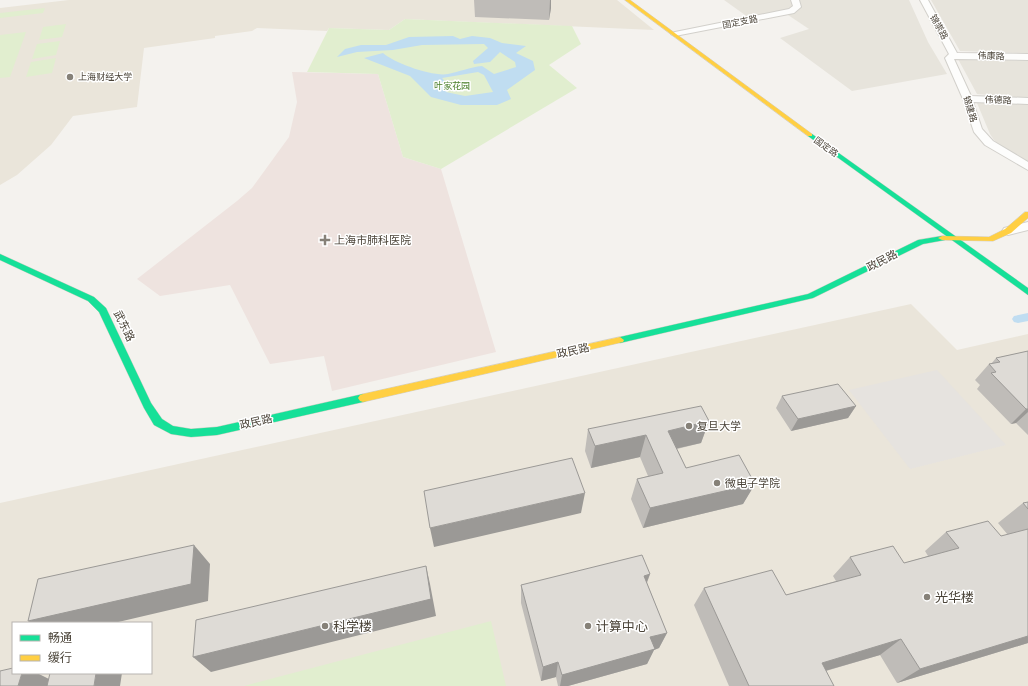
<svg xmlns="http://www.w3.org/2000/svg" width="1028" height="686" font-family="'DejaVu Sans','Noto Sans SC',sans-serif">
<rect width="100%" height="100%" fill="#f4f2ee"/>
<path fill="#e7e4dc" d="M724,0H909L928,42L947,74L852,91L780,38L809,29L785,13L752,20Z
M931,0H1028V53L960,51Z
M958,59L1028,61V98L977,94Z
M982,102L1028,104V163L1003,149L994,140L990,134L977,103Z"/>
<path fill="#eae5da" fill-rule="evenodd" d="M69,0H617L654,30L405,19L389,30L329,28L327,31L257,28L252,31L215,36V38L144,48L137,107L73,116L51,145L17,175L0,185V8Z
M911,304L957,350L1028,334V686H0V503ZM13,623H151V673H13Z"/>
<path fill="#eee3df" d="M292,72L378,74L403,157L441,169L496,352L332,391L324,356L270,364L230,285L160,296L137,279L237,201L252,188L289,137L297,102Z"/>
<path fill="#e1eecf" d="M45,8L43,13L0,18V13Z
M405,19L572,26L581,44L549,65L577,88L441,169L403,157L378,74L307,72L329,28L389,30Z
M66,24L62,37L39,40L43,27Z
M26,32L10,77L0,78V35Z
M60,41L56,55L32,59L37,44Z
M56,58L52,73L26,77L31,62Z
M491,621L506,686H244Z"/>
<path fill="#e6e3df" d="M937,370L1006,445L910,469L849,390Z"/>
<path fill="#c0ddf1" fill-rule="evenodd" d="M453,36L460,39L472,36L490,38L502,43L526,46L516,53L533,61L535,70L507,90L511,99L497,105H461L431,97L410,76L364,58L383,53C394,63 433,77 448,74C459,72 470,67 482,66L494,74L516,67L515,62L500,52L490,62L474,64L473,61L488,48L484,44L422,45L393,50L357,52L337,57L345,49L361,45H386L409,37ZM478,72L484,75L493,92L465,96L446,92L450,87L442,78Z"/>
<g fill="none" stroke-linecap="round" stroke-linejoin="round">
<path fill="#c0ddf1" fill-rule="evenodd" d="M1028,313V321L1018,323L1014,322L1012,319L1014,316Z"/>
<g stroke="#d2d0cb" stroke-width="2">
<path id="street" d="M791,0H799L801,7L794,13L675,36L671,34L675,32L789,9L793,6Z
M920,0H928L957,53L1028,54V60L954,59L971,96L1028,98V104L973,102L982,129L993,141L1028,162V170L985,145L974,132L963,99L945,58L949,54Z
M1028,222V230L1008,235L1002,231L1004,228Z"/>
</g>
<g stroke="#d3cfc5" stroke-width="1">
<path id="fast" d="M808,134H812L1028,288V295L808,136Z
M942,236H945V240L923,244L813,298L620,343L616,340L620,337L808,294L918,240Z
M0,254L94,297L106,308L151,403L162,419L173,426L191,429L217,427L363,394L366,395L368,398L366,401L363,402L217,435L191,437L171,434L154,425L144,408L99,312L88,301L0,260Z"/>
</g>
<g stroke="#d3cfc5" stroke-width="1">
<path id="slow" d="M625,0H630L812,134V136H808Z
M1025,212H1028V218L1011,233L993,241L942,240L938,238L942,236L989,237L1005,229Z
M620,337L624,340L623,342L363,402L360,401L358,398L360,395L363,394Z"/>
</g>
<use href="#street" fill="#fdfdfc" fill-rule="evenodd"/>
<use href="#fast" fill="#16e098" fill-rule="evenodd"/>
<use href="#slow" fill="#ffcf43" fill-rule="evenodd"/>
</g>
<path fill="#bfbcb8" d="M474,0H551V8L549,20L475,17Z
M1028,351V435L1016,423L1011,424L977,389L980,385L975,380L989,364H991L996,358Z
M782,396L856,406L848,418L791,431L776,408Z
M709,421L701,443L677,449L686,468L755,484L743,504L643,528L631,499L637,479L648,476L640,457L591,468L585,451L588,429Z
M1028,502V643L897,683L880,655L826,671L834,686H729L694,605L704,588L786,595L836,581L833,576L850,557L904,563L928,556L925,551L946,532L1001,536L1008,535L998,523L1023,503Z
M650,574L647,583L667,633L659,648L654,650L647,664L568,686H558L556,677L541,681L521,603V585Z"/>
<path fill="#9b9996" d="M550,0H551V8L549,20Z
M856,406L848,418L791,431L798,419Z
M1026,409H1028V412L1016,423L1011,424Z
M709,421L701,443L661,452L668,431Z
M646,435L640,457L591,468L595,446Z
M755,484L743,504L643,528L650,508Z
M585,493L581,513L434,547L430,528Z
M194,545L210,564L208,601L114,623H31L28,621Z
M426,566L430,584L436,616L211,672L193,657Z
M650,574L643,592L644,576Z
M667,633L659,648L654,650L647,664L568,686H560L562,675L650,637Z
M1028,636V643L897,683L920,669Z
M901,639L880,655L804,677L822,663Z
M558,662L556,677L541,681L543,667Z
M22,673H37L51,680L50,686H18Z
M96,673H122L120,686H94Z"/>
<path fill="#dedbd6" stroke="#9b9996" d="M1028,351V409H1026L991,373L996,372L989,364L1000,362L996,358Z
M838,384L856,406L798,419L782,396Z
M701,406L709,421L668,431L686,468L739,455L755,484L650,508L637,479L663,473L646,435L595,446L588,429Z
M572,458L585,493L430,528L424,491Z
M1028,502V509L1023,503Z
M988,521L1001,536L1028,529V636L920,669L901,639L822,663L834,686H749L704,588L772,570L786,595L861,575L850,557L893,546L904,563L959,548L946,532Z
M194,545L191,584L28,621L38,579Z
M642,555L650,574L644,576L667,633L650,637L655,649L562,675L558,662L543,667L521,585Z
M426,566L431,599L193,657L196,620Z
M13,668V673H22L18,686H0V671Z
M50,673H96L94,686H47Z"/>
<g fill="#868178" stroke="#fff" stroke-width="1.5">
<circle cx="70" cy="77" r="4"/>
<path d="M323 234h4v4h4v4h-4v4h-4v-4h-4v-4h4z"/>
<circle cx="689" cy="426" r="4"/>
<circle cx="717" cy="483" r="4"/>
<circle cx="927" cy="597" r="4"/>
<circle cx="325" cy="626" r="4"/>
<circle cx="588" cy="626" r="4"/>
</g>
<g text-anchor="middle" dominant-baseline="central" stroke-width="3" stroke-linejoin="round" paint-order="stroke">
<g font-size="9" fill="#4b4439" stroke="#fff">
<text transform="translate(740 22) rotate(-11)">国定支路</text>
<text transform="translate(939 27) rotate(61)">锦崇路</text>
<text transform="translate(991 56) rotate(2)">伟康路</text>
<text transform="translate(998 100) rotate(2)">伟德路</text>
<text transform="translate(970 109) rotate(73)">锦建路</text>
<text transform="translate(826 147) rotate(36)">国定路</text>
</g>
<g font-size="9" fill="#4b4439" stroke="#fff" text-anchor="start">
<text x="78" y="77">上海财经大学</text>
</g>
<g font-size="9" fill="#4a7f2a" stroke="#fff">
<text x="452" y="86">叶家花园</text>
</g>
<g font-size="11" fill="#4b4439" stroke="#fff" text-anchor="start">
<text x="334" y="240">上海市肺科医院</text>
<text x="697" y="426">复旦大学</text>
<text x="725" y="483">微电子学院</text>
</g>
<g font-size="11" fill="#4b4439" stroke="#fff">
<text transform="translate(882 261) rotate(-27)">政民路</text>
<text transform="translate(124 326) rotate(64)">武东路</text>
<text transform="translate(573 351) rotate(-13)">政民路</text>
<text transform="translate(256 422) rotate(-13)">政民路</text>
</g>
<g font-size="13" fill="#4b4439" stroke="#fff" text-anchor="start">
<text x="935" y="597">光华楼</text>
<text x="333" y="626">科学楼</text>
<text x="596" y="626">计算中心</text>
</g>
</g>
<rect x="12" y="622" width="140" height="52" fill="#ffffff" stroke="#b7b4b0"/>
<rect x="20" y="635" width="20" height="6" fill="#16e098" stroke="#b7b4b0"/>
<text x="48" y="642" font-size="12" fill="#4b4439">畅通</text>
<rect x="20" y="655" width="20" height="6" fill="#ffcf43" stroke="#b7b4b0"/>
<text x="48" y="662" font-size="12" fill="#4b4439">缓行</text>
</svg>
